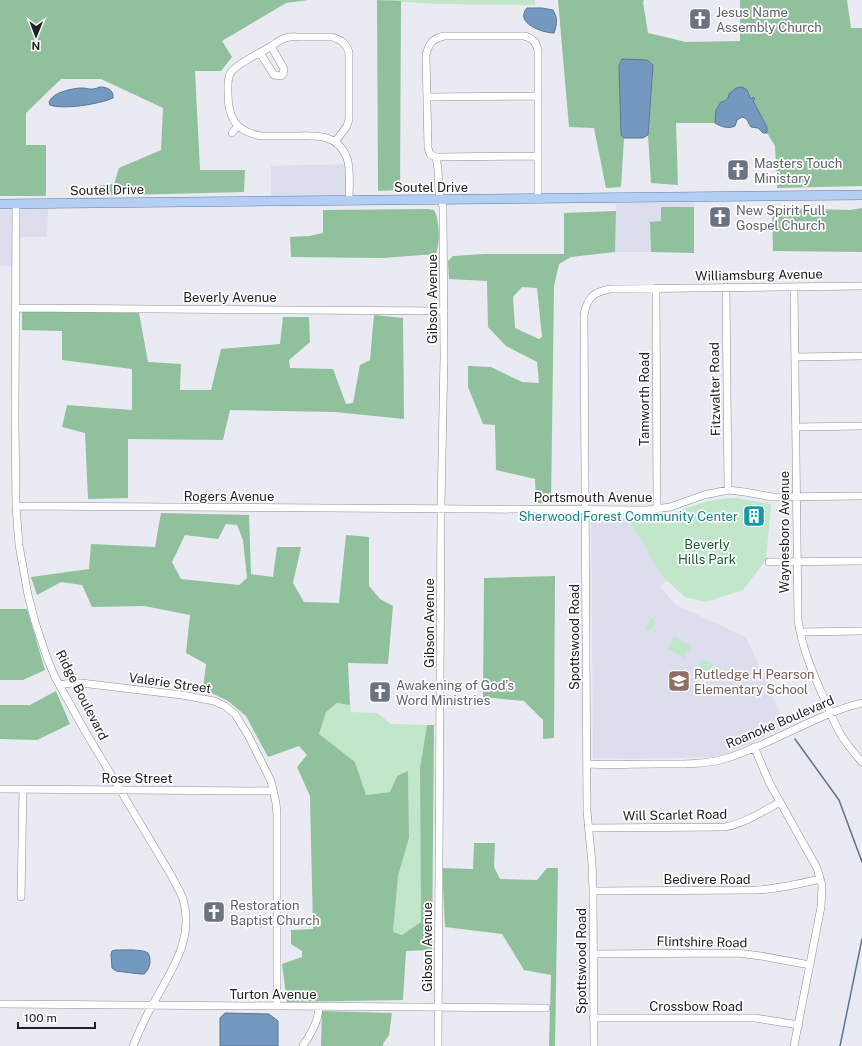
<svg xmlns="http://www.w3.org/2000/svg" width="862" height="1046" font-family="'Public Sans',sans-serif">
<rect width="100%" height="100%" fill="#e9eaf2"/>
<path fill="#dcdeee" d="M346,164V196L271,197V166Z
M694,202V207H661V221L650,222L651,252H615L616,203Z
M48,209L47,237H14V266H0V210Z
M591,517L628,519L663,577L667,581L660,587L676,605L746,637L786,726L752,743L716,757L629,759L593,758Z"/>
<path fill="#c1e6c9" d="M378,0H535V5L437,4Z
M729,498H736L771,504L766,560L743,590L706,602L685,597L663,577L628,519L656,516L669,514L708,501Z
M651,619H654C656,625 652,629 647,631L646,627L650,620Z
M674,636L691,647L684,658L667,648Z
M704,660L708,661L712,665V667L706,672L700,667V663Z
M337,703L350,705L351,712L377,713L391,724L427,725L420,768L421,922L402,935L393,932L398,876L409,838L408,772L397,776L390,792L366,795L355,762L318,734L326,712Z"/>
<path fill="#91c09c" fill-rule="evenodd" d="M0,0H308L286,3L222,41L232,57L221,71H195L200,170H245L244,192L87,196L88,187L114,184L119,168L161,150L163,108L101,79H61L26,113V145H46V196H0Z
M377,0L401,1L400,190L378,191Z
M558,0H644L643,2L648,33L686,42L740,41V0H847L851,28H862V186L777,188L775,146L767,133V127L753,101L750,97L747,90L729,98L716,110L715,123H676L678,185L651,183L648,135L653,65L647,60L622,59L619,66L621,135L624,138L621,187L606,188L594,128L569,127Z
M661,207H694V253L651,252L650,222L661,221Z
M772,208L850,210L862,208V252L773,251Z
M428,209L434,210C440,221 440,242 436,254L382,258L291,257L290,237L309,236L323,233V210Z
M616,211L615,252L571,257L559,264L554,286L551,503H536L535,479L496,470L495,425L483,424L468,387V366L491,367L522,382L539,383L537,362L506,346L488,327L487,281L449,279L448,261L453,256L484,254H564V213ZM522,287L537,288L542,337L539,339L515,328L513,297Z
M22,311L139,313L148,362L181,364L180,390H211L221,349L280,344L283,317H309L310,342L289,360L290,368L333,369L346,404L353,403L360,365L370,360L374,315L403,318L404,419L335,412L230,410L223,440L128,439V498L88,499L85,433L62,427L67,405L132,410V369L62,360V331L22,330Z
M161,513L249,515L251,574L273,577L277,547H301L293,583L304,602L339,603L346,535L369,537V586L380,599L393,606L388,664L348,663L350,705L337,703L326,712L319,734L355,762L366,795L390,792L397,776L408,771L409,838L398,876L393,932L402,935L421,922L420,768L427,725H434L432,950L406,951L403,1000L287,1002L282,964L302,957V951L291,944V930L313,929L310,796L297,767L307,755L299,746L268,757L246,716L228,701L203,689L206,664L186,653L190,615L144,606L92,607L82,585L61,582L37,595L31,577L89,569L91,544L155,547ZM226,524L237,525L243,540L247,578L239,585L181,579L172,562L185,535L218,539Z
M555,576L554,738L543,739V720L524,701L483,697L484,578Z
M0,609H27L45,670L23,680H0Z
M56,691L70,724L37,740L0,739V705H30Z
M474,843H495L494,867L500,879L537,880L547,868H558L555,1046H549L551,975L524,970L502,934L445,927L442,868L473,869Z
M322,1011L392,1013L389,1035L383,1044V1046H321Z"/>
<path fill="#7499c1" stroke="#5b7592" d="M527,8H542L553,10C558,18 557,24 554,33C543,33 514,23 527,8Z
M622,59L647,60L653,65L648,135L643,138H624L621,135L619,66Z
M100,87C107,87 114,90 113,98C100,104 63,110 50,105L49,102C50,100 51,98 53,97C57,92 74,88 81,88C90,88 90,91 100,87Z
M742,87L747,90L750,97L752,99L753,97L755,99L753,101L767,127V133H763L758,128L751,127C747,122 749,119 742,117L737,120L735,126C729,129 721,127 715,123L716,110L721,102C726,101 728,100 729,94L736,88Z
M116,950C123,950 144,949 148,953C150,956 150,960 150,963C149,967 148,971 144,974H140L116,971L112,968L111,954L112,951Z
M225,1013L269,1014L278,1021V1046H220V1018Z"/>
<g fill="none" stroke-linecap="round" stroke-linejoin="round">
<path stroke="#5b7592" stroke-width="1.5" d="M795,739L839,800L862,862
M840,1046L862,939"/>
<g stroke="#8d8e96" stroke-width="8">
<path id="minor" d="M260,53L274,75L281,76L283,74L284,69L271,46
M427,97L538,96
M232,133L238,126
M335,142L347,126L349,119V52C346,43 341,40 332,37C322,37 311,37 301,37C296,37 291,36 286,38C280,39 275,44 270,47C260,53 238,63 231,72C227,78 228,86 228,93C228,118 235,131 261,136C272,136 284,136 295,136C316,135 338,134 347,158C351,169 349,189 349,201
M436,157L538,156
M16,204L15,419L16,506L19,545L28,595L35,622L47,658L55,677L85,731L171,875C175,883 180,891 183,899C196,943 165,979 147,1015C142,1025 137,1036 133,1046
M726,287L728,490
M794,287L798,620C802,648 812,671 823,696C829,709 834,723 841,735C847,745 855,754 862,762
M656,288L657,509
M16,308L444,311
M795,357L862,356
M796,427L862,426
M16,506L647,510L670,507L704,495L728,490L745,492L772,497L862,496
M769,562L862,561
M800,632L862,631
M60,685L71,683H81L182,695L214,701L225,706L235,714L248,735L271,781L276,803L277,815V1006
M754,747L770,784L817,868L822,885L821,907L794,1046
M587,764C610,765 634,764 657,764C679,764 702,765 724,759C772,745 813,715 862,703
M0,789L273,791
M588,828L725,827C745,823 762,812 780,802
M593,891L756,890C778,889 799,884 820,879
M21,897L23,789
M593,954L737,953L761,956L810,965
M0,1004L546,1008
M593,1018H755L799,1025
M303,1046C311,1033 319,1021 319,1006
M438,1046L441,505L444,357L443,207L439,193L438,169L436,157L430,154L428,148L426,55C429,43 432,39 444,36H524C533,38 537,43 538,51V199
M594,1046L593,891L592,864L587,811L584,315C587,298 593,292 610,289L862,286"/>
</g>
<g stroke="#617da6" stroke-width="10">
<path id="major" d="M0,204L862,195"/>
</g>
<use href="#minor" stroke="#fff" stroke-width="7"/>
<use href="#major" stroke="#b5cff4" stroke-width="9"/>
</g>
<defs>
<g id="church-square" transform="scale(1.15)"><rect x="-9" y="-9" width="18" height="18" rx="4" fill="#6b7280" stroke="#fff"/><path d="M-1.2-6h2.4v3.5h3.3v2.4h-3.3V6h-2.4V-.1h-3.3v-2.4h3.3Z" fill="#fff"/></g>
<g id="building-square" transform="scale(1.15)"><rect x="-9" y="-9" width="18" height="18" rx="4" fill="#0f9aa8" stroke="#fff"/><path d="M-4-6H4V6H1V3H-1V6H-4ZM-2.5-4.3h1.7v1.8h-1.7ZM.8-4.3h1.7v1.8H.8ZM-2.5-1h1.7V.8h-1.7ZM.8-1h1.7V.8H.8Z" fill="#fff"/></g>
<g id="school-square" transform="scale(1.15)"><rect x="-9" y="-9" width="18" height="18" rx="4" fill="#8d6e63" stroke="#fff"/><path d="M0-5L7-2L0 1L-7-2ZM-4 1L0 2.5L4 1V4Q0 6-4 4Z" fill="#fff"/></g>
</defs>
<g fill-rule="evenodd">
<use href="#church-square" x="700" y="19"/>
<use href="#church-square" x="738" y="170"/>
<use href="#church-square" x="720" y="217"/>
<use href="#building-square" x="754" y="516"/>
<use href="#school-square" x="679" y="681"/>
<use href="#church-square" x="380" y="692"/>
<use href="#church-square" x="214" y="912"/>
</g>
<g text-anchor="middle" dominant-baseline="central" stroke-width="3.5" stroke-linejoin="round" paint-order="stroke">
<g font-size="13" fill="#5b616d" stroke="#fff" text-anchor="start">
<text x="716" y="12">Jesus Name<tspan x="716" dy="15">Assembly Church</tspan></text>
<text x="754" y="163">Masters Touch<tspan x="754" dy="15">Ministary</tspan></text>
<text x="736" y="210">New Spirit Full<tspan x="736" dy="15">Gospel Church</tspan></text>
<text x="396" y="685">Awakening of God's<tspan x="396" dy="15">Word Ministries</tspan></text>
<text x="230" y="905">Restoration<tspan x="230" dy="15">Baptist Church</tspan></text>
</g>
<g font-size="13" fill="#212124" stroke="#fff">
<text x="431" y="187">Soutel Drive</text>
<text transform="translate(107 190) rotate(-1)">Soutel Drive</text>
<text transform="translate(759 275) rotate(-1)">Williamsburg Avenue</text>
<text x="230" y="297">Beverly Avenue</text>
<text transform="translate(432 299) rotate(-90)">Gibson Avenue</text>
<text transform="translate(715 389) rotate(-91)">Fitzwalter Road</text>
<text transform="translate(644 399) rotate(-90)">Tamworth Road</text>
<text x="229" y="496">Rogers Avenue</text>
<text x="593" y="497">Portsmouth Avenue</text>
<text transform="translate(784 532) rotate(-90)">Waynesboro Avenue</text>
<text transform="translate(429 623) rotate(-90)">Gibson Avenue</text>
<text transform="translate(574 637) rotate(-90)">Spottswood Road</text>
<text transform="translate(170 683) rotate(8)">Valerie Street</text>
<text transform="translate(82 695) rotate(63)">Ridge Boulevard</text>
<text transform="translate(780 722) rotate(-23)">Roanoke Boulevard</text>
<text x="137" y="778">Rose Street</text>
<text transform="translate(675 815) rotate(-1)">Will Scarlet Road</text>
<text x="707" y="879">Bedivere Road</text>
<text transform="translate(702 942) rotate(1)">Flintshire Road</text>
<text transform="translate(427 947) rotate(-90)">Gibson Avenue</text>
<text transform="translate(581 961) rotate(-90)">Spottswood Road</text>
<text x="273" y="994">Turton Avenue</text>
<text x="696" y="1006">Crossbow Road</text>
</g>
<g font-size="13" fill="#0d838f" stroke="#fff" text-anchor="end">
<text x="738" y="516">Sherwood Forest Community Center</text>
</g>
<g font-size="13" fill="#135e31" stroke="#fff">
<text x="707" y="544">Beverly<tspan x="707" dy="15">Hills Park</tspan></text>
</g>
<g font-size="13" fill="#785e54" stroke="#fff" text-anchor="start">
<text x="694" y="674">Rutledge H Pearson<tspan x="694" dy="15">Elementary School</tspan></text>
</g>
</g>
<g transform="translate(36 36) rotate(181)" stroke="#ffffff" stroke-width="3" paint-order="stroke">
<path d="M0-3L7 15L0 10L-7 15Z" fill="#212124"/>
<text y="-6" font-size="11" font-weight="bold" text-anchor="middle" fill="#212124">N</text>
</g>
<path d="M18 1022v6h77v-6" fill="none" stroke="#212124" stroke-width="2"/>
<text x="24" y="1022" font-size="12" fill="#212124" stroke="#ffffff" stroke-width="3" paint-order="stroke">100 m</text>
</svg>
